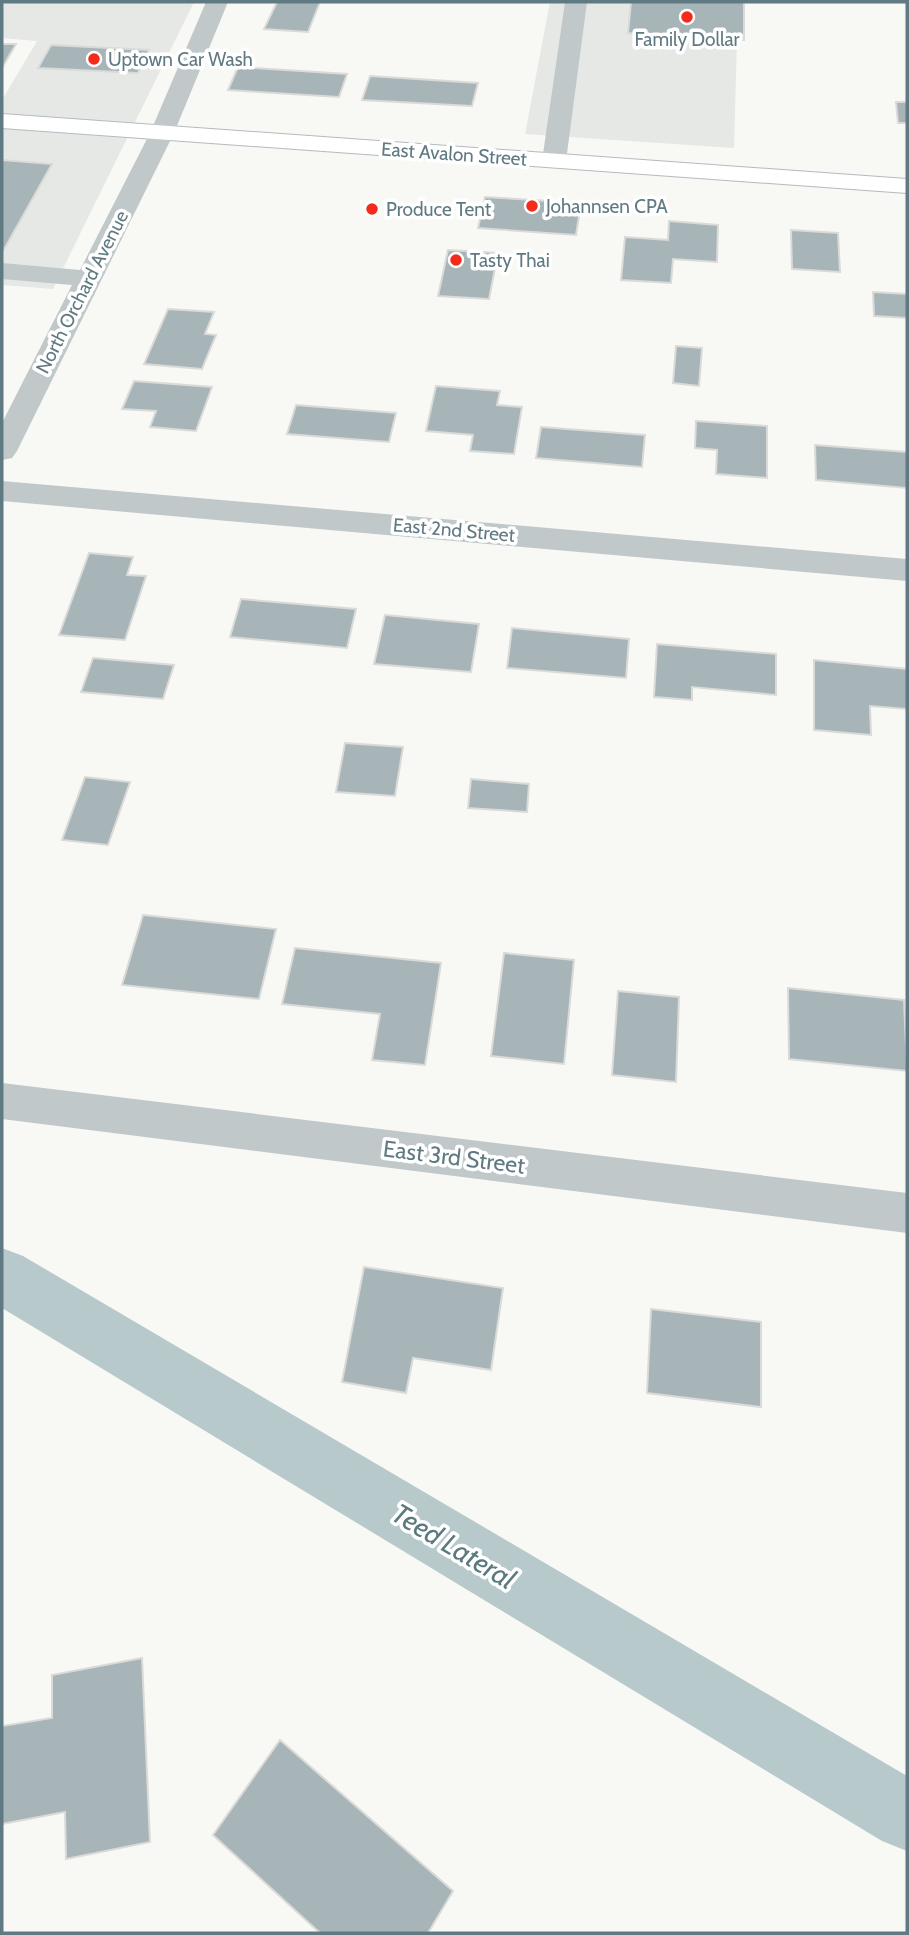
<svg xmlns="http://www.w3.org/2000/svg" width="909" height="1935" font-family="Cabin,sans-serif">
<rect width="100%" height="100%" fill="#f8f8f5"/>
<path fill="#e6e8e6" d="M2,2H194L53,289L2,285V100L37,41L2,38Z
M550,2H738L734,148L525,134Z"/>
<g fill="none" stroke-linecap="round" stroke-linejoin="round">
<path fill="#b7c9cb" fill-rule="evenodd" d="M2,1248L23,1256L907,1776V1851L882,1841L2,1308Z"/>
</g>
<path fill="#a7b4b8" stroke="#dadad8" stroke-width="2" d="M277,2H320L308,32L264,29Z
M631,2H744V40L628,33Z
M2,44H16L2,68Z
M51,45L149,50L138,73L38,68Z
M238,67L347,74L339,97L228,90Z
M370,76L478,83L472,106L362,100Z
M896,102H907V123H898Z
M2,160L52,164L2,253Z
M485,197L581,203L576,235L478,228Z
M669,221L718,225L717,262L673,259L671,283L621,280L625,237L668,240Z
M791,230L838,233L840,272L792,269Z
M448,250L498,253L489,299L438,296Z
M873,292L907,294V318L874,316Z
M168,309L214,312L205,334L216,335L202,369L144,364Z
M676,346L702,348L699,386L673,383Z
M134,381L212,387L196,431L150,427L156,411L122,409Z
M436,386L500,391L497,405L522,407L514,454L470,451L473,435L426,431Z
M296,405L396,413L389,442L287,434Z
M696,421L767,426V478L716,474L717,450L695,448Z
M541,427L645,435L642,467L536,458Z
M815,445L907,452V488L816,480Z
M89,553L133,557L127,575L146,576L125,640L59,635Z
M241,599L356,609L347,648L230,637Z
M385,615L479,624L471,672L374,664Z
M512,628L629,639L626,678L507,668Z
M657,644L776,654V695L692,687V700L654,697Z
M93,658L174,665L163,699L81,692Z
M814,660L907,669V709L870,706L871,735L814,730Z
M345,743L403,747L395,796L336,792Z
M85,777L130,782L108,845L62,840Z
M471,779L529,784L527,812L468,808Z
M143,915L276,929L259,999L122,985Z
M295,948L441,963L425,1065L372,1060L380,1014L282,1004Z
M504,953L574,960L564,1064L491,1056Z
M788,988L904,1000L907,1071L789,1059Z
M618,991L679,997L676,1082L612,1075Z
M364,1267L503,1288L491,1370L413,1358L406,1393L342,1382Z
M651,1309L761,1322V1407L647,1393Z
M142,1658L150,1842L66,1859L65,1812L2,1824V1726L52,1718V1675Z
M280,1740L453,1891L428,1933H320L213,1835Z"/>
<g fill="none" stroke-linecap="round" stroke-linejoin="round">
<g stroke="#b4bbbe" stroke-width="2">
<path id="major" d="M2,114L907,179V193L2,128Z"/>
</g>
<path fill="#c0c8ca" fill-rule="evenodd" d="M206,2H228L174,133L17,451L12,458L2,460V423L72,285L2,279V263L80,270L150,133Z
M565,2H587L566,161L563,166L554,168L545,166L542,161Z
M2,481L907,559V581L2,501Z
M2,1083L907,1193V1233L2,1119Z"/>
<use href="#major" fill="#fff" fill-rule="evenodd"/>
</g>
<g fill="#f42a1a" stroke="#fff" stroke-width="2.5">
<circle cx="687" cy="17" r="7"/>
<circle cx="94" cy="59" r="7"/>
<circle cx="532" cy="206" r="7"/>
<circle cx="372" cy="209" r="7"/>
<circle cx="456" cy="260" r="7"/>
</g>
<g text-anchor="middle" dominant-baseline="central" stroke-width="7" stroke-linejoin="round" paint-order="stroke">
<g font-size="19" fill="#607a83" stroke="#fff" text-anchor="start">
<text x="687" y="39" text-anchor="middle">Family Dollar</text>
<text x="108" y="59">Uptown Car Wash</text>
<text x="546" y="206">Johannsen CPA</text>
<text x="386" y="209">Produce Tent</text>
<text x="470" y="260">Tasty Thai</text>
</g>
<g font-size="19" fill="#607a83" stroke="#fff">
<text transform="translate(454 154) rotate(4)">East Avalon Street</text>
<text transform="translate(82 292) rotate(-63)">North Orchard Avenue</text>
<text transform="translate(454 530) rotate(5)">East 2nd Street</text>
</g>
<g font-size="23" fill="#607a83" stroke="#fff">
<text transform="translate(454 1157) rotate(7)">East 3rd Street</text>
</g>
<g font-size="28" font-style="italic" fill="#5b797e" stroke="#fff">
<text transform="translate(454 1546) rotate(31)">Teed Lateral</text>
</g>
</g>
<rect width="909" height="1935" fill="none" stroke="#607a83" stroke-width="7"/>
</svg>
